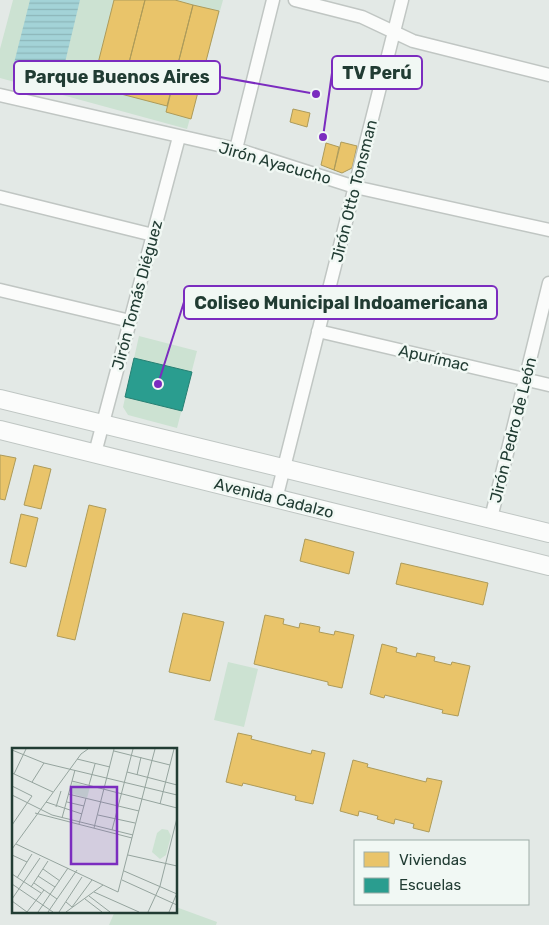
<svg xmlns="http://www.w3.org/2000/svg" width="549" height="925" font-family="Rubik,sans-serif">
<defs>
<pattern id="water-rules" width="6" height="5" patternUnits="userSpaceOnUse" patternTransform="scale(1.25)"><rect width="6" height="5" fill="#a3d3d7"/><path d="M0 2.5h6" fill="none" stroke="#8cb6b9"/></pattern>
</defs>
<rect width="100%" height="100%" fill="#e3e9e6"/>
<path fill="#cce2d2" d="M13,0H223L187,129L0,78V49Z
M139,336L197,351L177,428L128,415L123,407Z
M228,662L258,669L244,727L214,720Z
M176,907L217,922L216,925H109L115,911H176Z"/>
<path fill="url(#water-rules)" d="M30,0H80L61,79L13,67Z"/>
<path fill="#e9c46a" stroke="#ad9b5a" d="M114,0H145L121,94L92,87Z
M145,0H175L193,5L167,106L121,94Z
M193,5L219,11L191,119L166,112Z
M293,109L310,113L307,127L290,122Z
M341,142L357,146L352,168L342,173L334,170Z
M326,143L339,147L334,170L321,165Z
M0,455L16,458L5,500L0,499Z
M34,465L51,469L41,509L24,505Z
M89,505L106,509L75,640L57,636Z
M21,514L38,518L26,567L10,563Z
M305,539L354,552L349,574L300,561Z
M401,563L488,583L483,605L396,584Z
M183,613L224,622L210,681L169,672Z
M265,615L284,619L283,624L299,628L300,623L320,627L319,632L334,635L335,631L354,635L342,688L328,685V682L254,664Z
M382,644L397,648L396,652L416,657L417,653L435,657L434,661L451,665L452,662L470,666L458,716L442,713L443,710L385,695L384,698L370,694Z
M238,733L252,736L251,739L311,754L312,750L325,753L313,804L295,800L296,796L243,783L242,786L226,782Z
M353,760L368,764L367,767L426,782L427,778L442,781L429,832L413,828L414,824L395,819L394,824L377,819L378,816L359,811L358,816L340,811Z"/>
<path fill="#2a9d8f" stroke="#278073" d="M134,358L192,372L182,411L125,397Z"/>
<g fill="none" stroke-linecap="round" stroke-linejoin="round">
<g stroke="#c0c6c3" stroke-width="15">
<path id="street" d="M295,0L362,17L413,41L549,75
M0,95L236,149L355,187L549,230
M236,149L273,0
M0,197L153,235
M0,290L130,321
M318,331L549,385
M95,453L179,137
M276,499L402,0
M491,518L549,283"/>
</g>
<g stroke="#bfc6c3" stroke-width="20">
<path id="secondary" d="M0,399L549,533
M0,430L549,566"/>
</g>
<use href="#street" stroke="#fbfcfb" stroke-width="12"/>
<use href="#secondary" stroke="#fbfcfb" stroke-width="18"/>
</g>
<g text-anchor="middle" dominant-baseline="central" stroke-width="5" stroke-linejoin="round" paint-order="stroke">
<g font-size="16" fill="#213c33" stroke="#f1f8f4">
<text transform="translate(275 163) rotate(16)">Jirón Ayacucho</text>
<text transform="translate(354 191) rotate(-76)">Jirón Otto Tonsman</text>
<text transform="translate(137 295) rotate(-75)">Jirón Tomás Diéguez</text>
<text transform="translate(434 358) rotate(13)">Apurímac</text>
<text transform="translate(513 430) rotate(-76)">Jirón Pedro de León</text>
<text transform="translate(274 498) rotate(14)">Avenida Cadalzo</text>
</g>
</g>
<g transform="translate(12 748)">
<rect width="165" height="165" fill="#e3e9e6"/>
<path d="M61,34L78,39L75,50L58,45ZM150,81L156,82L159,88L154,107L148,111L140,104L145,85Z" fill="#cce2d2"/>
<path fill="none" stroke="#95a49e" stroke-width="1" d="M0,2L32,15L165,47M102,3L158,17M65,11L98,19M115,24L165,37M0,25L41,44M2,26L14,1M125,27L129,9M60,33L165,60M20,34L32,15M77,37L83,16M0,38L20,48L0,77M133,39L143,1M56,46L127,63M0,47L40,67L121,87M34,54L70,66M55,54L72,58M148,56L162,1M44,59L49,43M23,65L120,90M86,67L123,75M50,70L63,22M67,76L74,50M82,80L102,1M100,82L121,1M4,96L106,144L133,39M0,101L69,6L76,1M0,107L15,114M116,107L165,118M31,121L48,133M112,123L165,146M0,126L29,145M26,128L43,139M5,130L20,106M110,132L165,157M22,135L45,151M0,136L41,164M19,139L36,113M82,144L127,164M77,148L98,164M0,151L28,110M73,151L90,164M0,153L15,164M54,154L60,159L80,132M15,164L32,142M26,164L56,120M36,164L65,122M47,164L70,129M54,164L91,137M136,164L148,138L165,70M157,164L165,145"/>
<path fill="#7b2cbf" fill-opacity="0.15" stroke="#7b2cbf" stroke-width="2.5" d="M59,39H105V116H59Z"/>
<rect width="165" height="165" fill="none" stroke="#213c33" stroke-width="2.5"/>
</g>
<path fill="none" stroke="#7b2cbf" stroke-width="2" d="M323 137L332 73M316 94L220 77M158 384L184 302"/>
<g fill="#7b2cbf" stroke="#f1f8f4" stroke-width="2">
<circle cx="323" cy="137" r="5"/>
<circle cx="316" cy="94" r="5"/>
<circle cx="158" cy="384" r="5"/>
</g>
<g fill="#f1f8f4" stroke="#7b2cbf" stroke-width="2">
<rect x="332" y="56" width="90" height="33" rx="5"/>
<rect x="14" y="61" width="206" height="33" rx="5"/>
<rect x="184" y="286" width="313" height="33" rx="5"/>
</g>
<g font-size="18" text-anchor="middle" font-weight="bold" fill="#213c33">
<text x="377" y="79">TV Perú</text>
<text x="117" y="83">Parque Buenos Aires</text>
<text x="341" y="309">Coliseo Municipal Indoamericana</text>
</g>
<rect x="354" y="840" width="175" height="65" fill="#f1f8f4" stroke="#9eada7"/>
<rect x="364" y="852" width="25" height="15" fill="#e9c46a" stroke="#9eada7"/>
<text x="399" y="865" font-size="15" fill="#213c33">Viviendas</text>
<rect x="364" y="878" width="25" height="15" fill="#2a9d8f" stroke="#9eada7"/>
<text x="399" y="890" font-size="15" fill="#213c33">Escuelas</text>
</svg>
